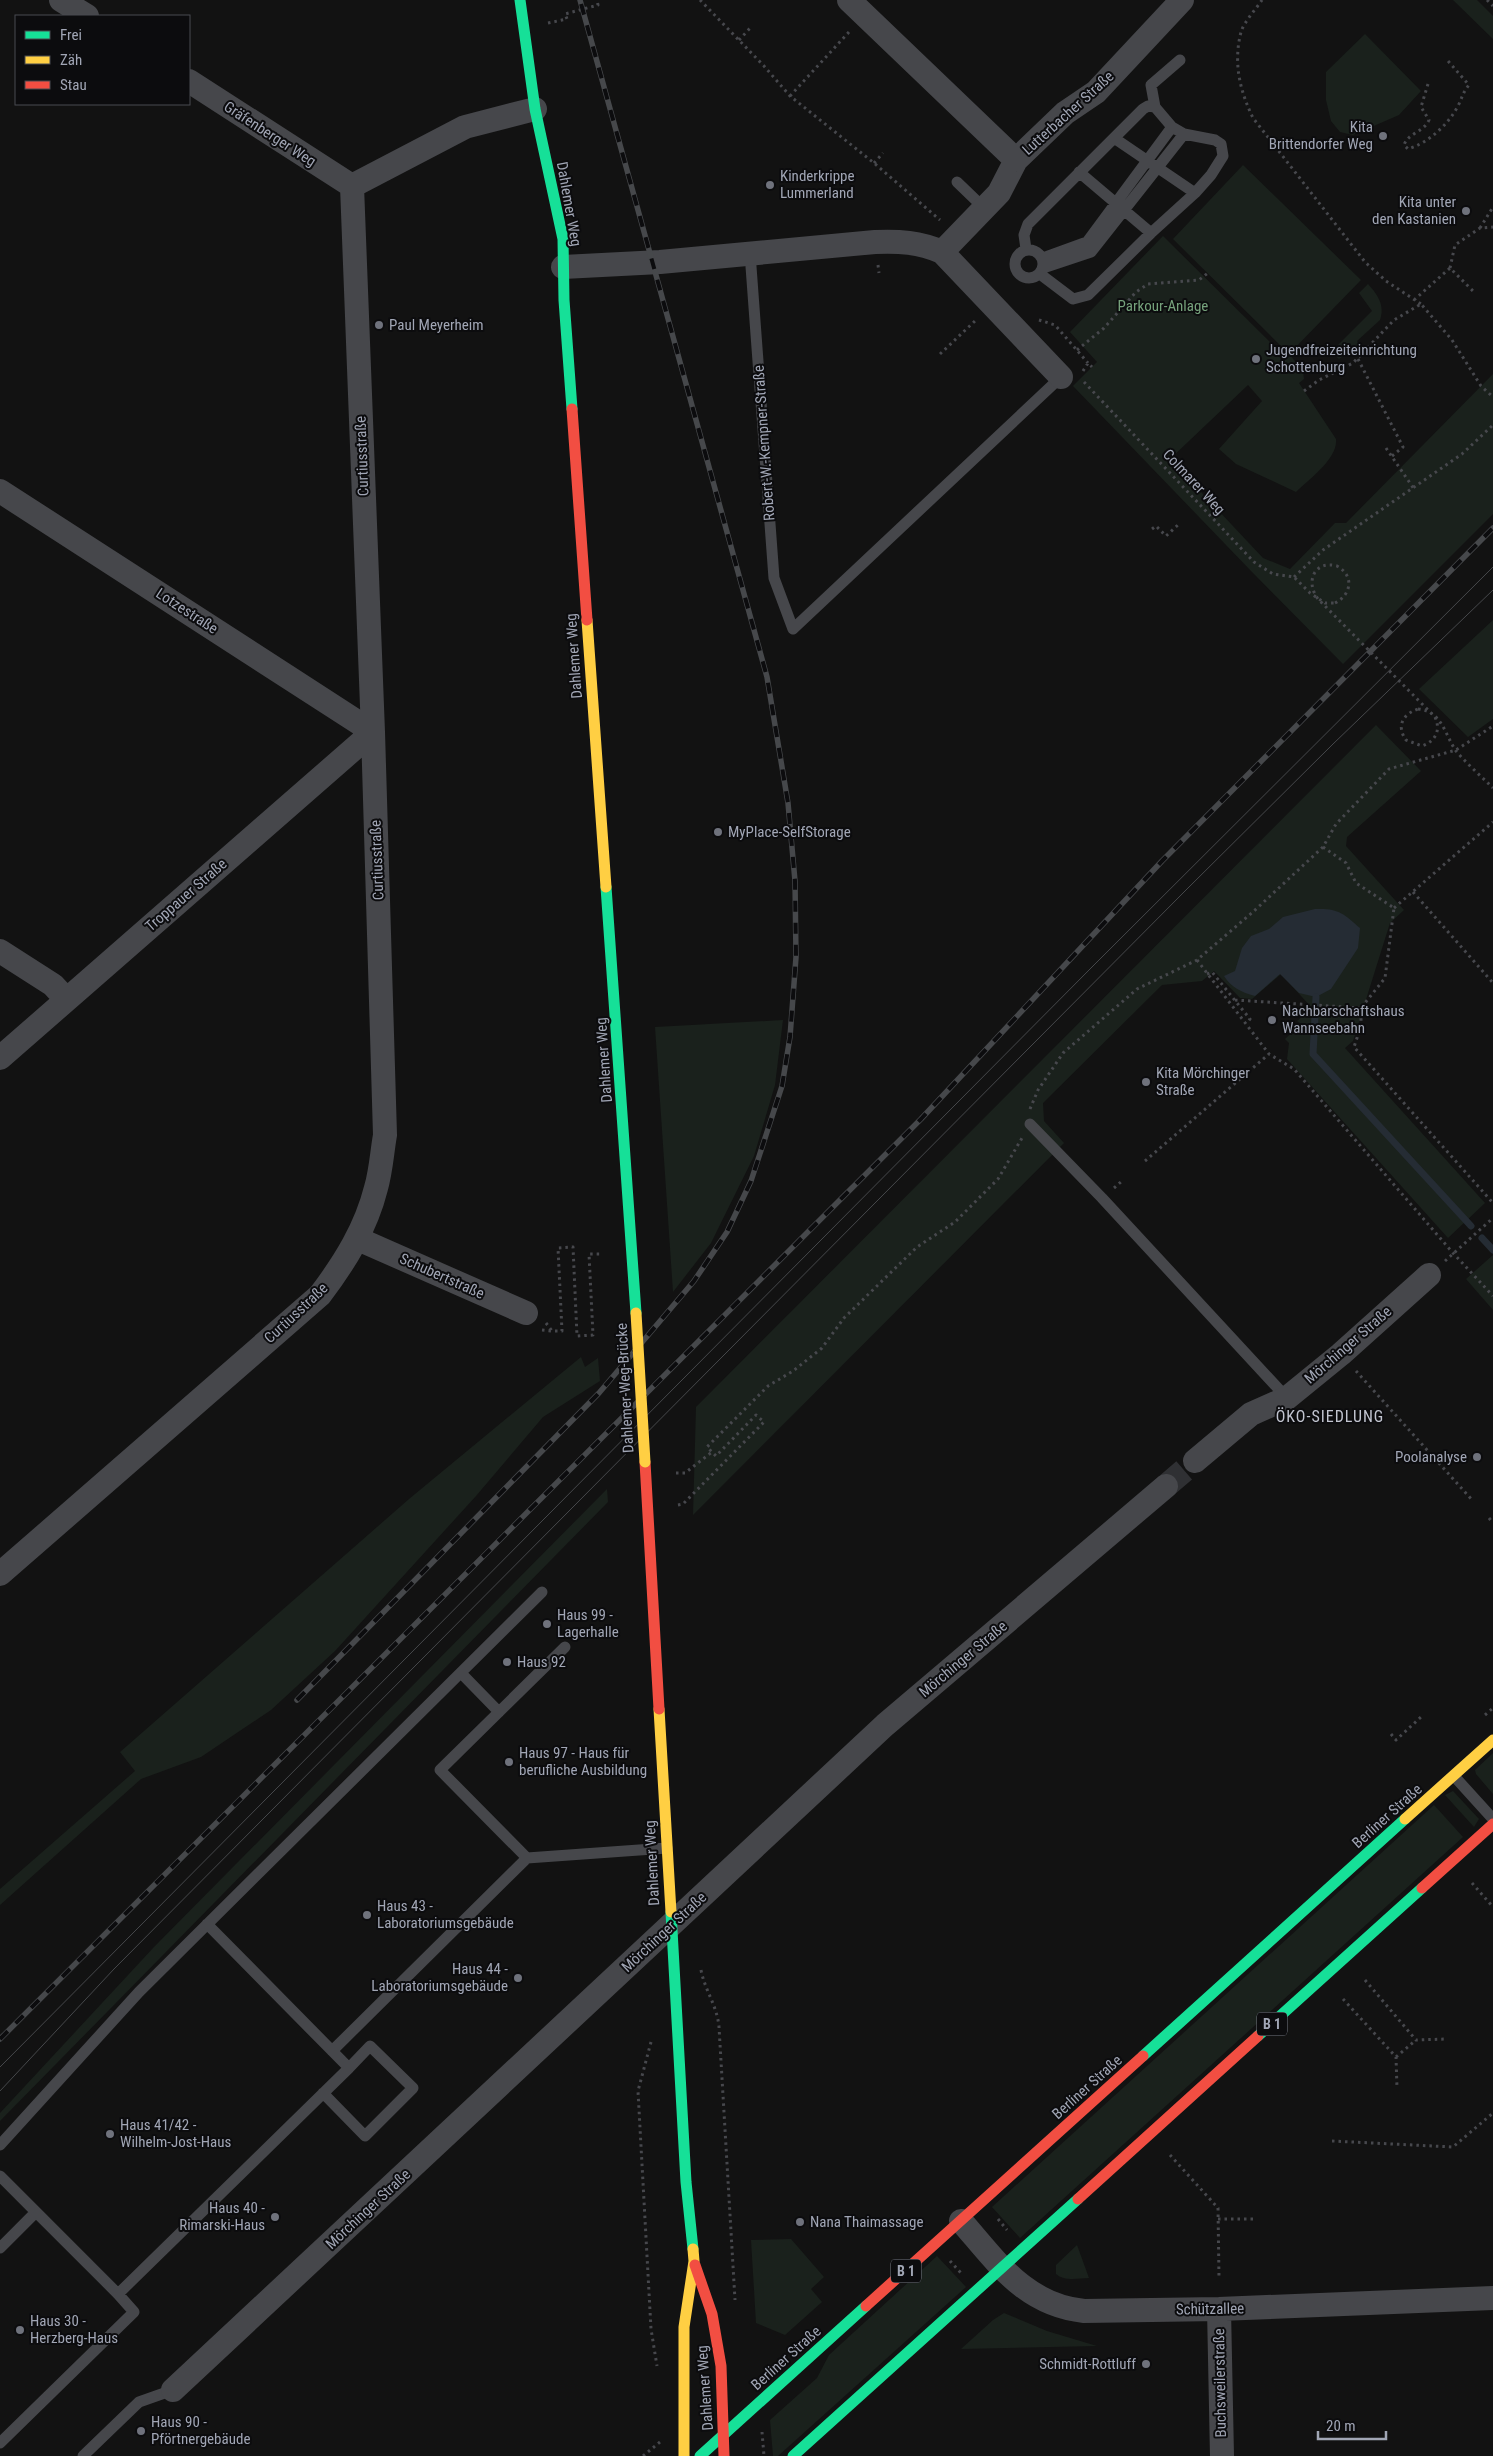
<svg xmlns="http://www.w3.org/2000/svg" width="1493" height="2456" font-family="'Roboto Condensed',sans-serif">
<rect width="100%" height="100%" fill="#121212"/>
<path fill="#1a211c" d="M1453,0H1477L1493,16V39Z
M1365,34L1421,91L1399,115L1353,135L1340,132L1331,121L1326,100V72Z
M1243,165L1361,280L1289,354L1303,371L1304,379L1299,383L1336,439C1338,459 1309,479 1296,492L1236,464L1219,449L1262,401L1248,385L1170,459L1263,558L1290,569L1335,523H1346L1493,374V514L1343,664L1252,572L1073,386L1097,362L1070,332L1163,236L1281,353L1284,349L1173,239Z
M1368,284C1378,295 1385,305 1380,320L1357,341L1359,345L1339,359L1331,352L1372,311L1359,293Z
M1493,620V719L1468,737L1419,689Z
M1376,725L1421,771L1347,837L1346,846L1404,910L1390,923L1353,1041L1345,1048L1485,1203L1448,1238L1287,1059L1289,1043L1285,1039L1301,1024L1297,1021L1312,1008L1281,974L1252,999L1240,998L1214,971L1202,981L1162,985L1043,1103L1044,1121L1064,1143L693,1515L696,1407Z
M783,1020L775,1085L754,1156L711,1243L673,1292L655,1027Z
M1493,1255V1310L1466,1279Z
M581,1357L585,1367L598,1358L600,1381L543,1417L476,1496L335,1651L271,1710L201,1757L141,1779L0,1905V1889L135,1771L120,1752L409,1499Z
M607,1489L608,1502L0,2121V2113L154,1947Z
M1493,1753V1794L1476,1774L1475,1770Z
M1453,1791L1479,1819L1474,1827L1445,1795Z
M1434,1805L1463,1837L1020,2238L992,2207Z
M791,2239L824,2277L811,2289L822,2302L785,2335L756,2323L751,2240Z
M1077,2245L1089,2278C1079,2278 1065,2282 1056,2274V2265Z
M937,2256L966,2287L778,2456H773L770,2420L817,2378L829,2355Z
M1004,2313L1047,2331L1097,2346L961,2349L993,2320Z"/>
<path fill="#252c34" d="M1315,909C1338,908 1343,913 1360,928L1358,948L1331,989L1316,997L1299,993L1280,974L1255,996C1241,992 1232,988 1224,976L1235,971L1242,948L1251,936L1269,929L1283,917Z"/>
<g fill="none" stroke-linecap="round" stroke-linejoin="round">
<path stroke="#252c34" stroke-width="7" d="M1316,997L1313,1054L1471,1226
M1482,1238L1493,1250"/>
<path stroke="#2f3033" stroke-width="24" stroke-dasharray="24 12" stroke-linecap="butt" d="M1166,1486L1195,1461"/>
<path stroke="#47484d" stroke-width="3" stroke-dasharray="2.5 4" stroke-linecap="butt" d="M700,0L764,66L790,96L874,163L940,220
M1262,0C1256,9 1244,22 1241,32C1233,63 1240,91 1253,118L1365,262L1386,281L1421,304
M1487,0L1493,6
M548,23L567,19L565,14L598,5L597,0
M739,40L752,26
M1428,84L1421,107L1429,120C1424,132 1408,133 1404,145L1408,149C1428,143 1448,125 1458,106C1462,98 1463,92 1469,85L1448,61
M790,96L849,32
M874,163L883,153
M1480,228L1493,207
M878,265L879,273
M1450,268L1455,245L1480,228L1493,227
M1414,300L1450,268L1475,293
M1039,320L1055,325L1088,363
M1077,350L1104,328L1136,292L1148,284L1199,280L1208,273
M940,354L976,320
M1358,359L1403,447L1392,456
M1083,371L1088,363L1092,367
M1084,382L1254,562L1273,574L1294,577L1310,593L1325,603H1335
M1304,391L1319,380L1353,363L1394,320L1421,304L1452,340L1481,386L1493,397
M1386,448L1414,489
M1152,529L1156,526L1166,536L1179,524
M1294,577L1323,550L1462,454L1493,425
M1418,709C1442,711 1445,735 1456,751C1467,764 1481,776 1493,788
M1323,847L1346,863L1356,883L1394,908L1385,978L1361,1008
M1413,892L1493,983
M1394,908L1493,822
M1197,960L1269,1054L1294,1069L1453,1253L1493,1296
M1207,974L1212,972L1250,1019L1247,1023
M1235,1000L1361,1008V1026L1354,1047L1493,1203
M1030,1109L1038,1090L1063,1053L1137,989L1197,960L1254,911L1323,847L1336,824L1389,769L1456,750L1493,726
M1145,1161L1269,1054
M1114,1188L1122,1181
M1445,1261L1493,1218
M546,1323L552,1331H562L558,1248L573,1247L577,1336L593,1335L589,1254H600
M542,1330L552,1331
M1356,1371L1473,1501
M676,1473H685L712,1452
M678,1505L683,1504L764,1422L756,1415L716,1456L707,1447L768,1386L793,1371L822,1348L844,1318L917,1247L955,1222L998,1179L1022,1138
M1489,1518L1493,1523
M1485,1715L1493,1708
M1391,1734L1396,1740L1421,1717
M1472,1883L1493,1907
M701,1970C705,1991 717,2005 719,2027L735,2300
M1365,1980L1416,2040L1447,2039
M1343,1999L1396,2057L1397,2088
M651,2042L638,2091L651,2329L657,2366
M1396,2057L1416,2040
M1332,2141L1453,2147L1493,2113
M1170,2155L1218,2208L1219,2278
M998,2219L1007,2230
M1218,2219H1257
M950,2261L961,2273
M762,2432L764,2456
M643,2456L660,2442"/>
<path stroke="#46474b" stroke-width="11" d="M1172,127L1155,107L1151,85L1180,60
M1114,138L1195,193
M1079,172L1151,233
M957,182L984,208
M1026,249L1024,235L1028,224L1143,109L1148,106L1155,107
M1015 264a14 14 0 1 1 28 0a14 14 0 1 1-28 0Z
M750,253L774,578L793,629L1061,377
M1043,258L1087,242L1172,127L1184,134L1091,252L1043,268
M1040,274L1073,299L1088,295L1151,233L1195,193L1211,175L1223,156L1221,144L1215,140L1184,134
M1030,1124L1102,1198L1287,1398
M461,1673L499,1712
M1454,1776L1493,1819
M527,1858L440,1770L565,1647
M332,2051L527,1858L667,1848
M323,2093L365,2136L413,2088L370,2046L349,2068
M0,2145L139,1992L542,1592
M0,2176L36,2212
M0,2248L36,2212L118,2294
M0,2443L134,2312L118,2294L349,2068L207,1924
M83,2456L139,2402L173,2390"/>
<path stroke="#46474b" stroke-width="24" d="M61,0L87,16
M849,0L1016,160
M189,81L352,186
M942,252L999,193L1016,160L1065,113L1096,92L1182,0
M563,267L660,262L875,242C899,241 919,242 942,252L1061,377
M0,491L373,732L0,1058
M0,951L53,985L66,999
M358,1239L526,1313
M1195,1461L1251,1414L1287,1398L1341,1354L1429,1275
M0,1574L320,1295C345,1262 366,1228 376,1188C381,1171 382,1152 385,1135L373,732L352,186L465,127L535,109
M961,2221C997,2262 1025,2305 1084,2311L1219,2309L1493,2298
M1219,2309L1222,2456
M173,2390L885,1725L1166,1486"/>
<path stroke="#16e098" stroke-width="11" d="M520,0L535,109L563,239L564,300L572,409
M606,887L636,1313
M671,1912L686,2182L693,2249
M1258,2036L1422,1888
M1143,2056L1405,1819
M700,2456L866,2306
M793,2456L1078,2199"/>
<path stroke="#ffcf43" stroke-width="11" d="M587,620L606,887
M659,1709L671,1912
M1405,1819L1493,1740
M684,2456V2327L694,2261L693,2249"/>
<path stroke="#f24e42" stroke-width="11" d="M572,409L587,620
M645,1462L659,1709
M1422,1888L1493,1824
M1078,2199L1258,2036
M695,2265L712,2314L721,2366L724,2456
M866,2306L1143,2056"/>
<path stroke="#46484b" stroke-width="1" d="M0,2067L1092,967L1493,567
M0,2091L114,1969L1185,891L1333,744L1493,590"/>
<g stroke="#46484b" stroke-width="5.5">
<path id="rail" d="M297,1700L599,1393L694,1281L727,1232L751,1181L782,1086L790,1037L796,957L795,881L788,803L767,677L580,0
M0,2039L921,1119L1162,861L1493,528"/>
</g>
<use href="#rail" stroke="#0c0c0e" stroke-width="4" stroke-dasharray="11" stroke-linecap="butt"/>
<path stroke="#47484d" stroke-width="3" stroke-dasharray="2.5 4" stroke-linecap="butt" d="M1335,603C1351,595 1355,576 1337,566C1314,560 1305,582 1318,599L1435,717C1441,730 1436,741 1422,746L1406,740C1396,726 1403,714 1418,709"/>
<path stroke="#ffcf43" stroke-width="11" d="M636,1313L645,1462"/>
</g>
<g fill="#6f727c" stroke="#0c0c0e" stroke-width="2">
<circle cx="1383" cy="136" r="5"/>
<circle cx="770" cy="185" r="5"/>
<circle cx="1466" cy="211" r="5"/>
<circle cx="379" cy="325" r="5"/>
<circle cx="1256" cy="359" r="5"/>
<circle cx="718" cy="832" r="5"/>
<circle cx="1272" cy="1020" r="5"/>
<circle cx="1146" cy="1082" r="5"/>
<circle cx="1477" cy="1457" r="5"/>
<circle cx="547" cy="1624" r="5"/>
<circle cx="507" cy="1662" r="5"/>
<circle cx="509" cy="1762" r="5"/>
<circle cx="367" cy="1915" r="5"/>
<circle cx="518" cy="1978" r="5"/>
<circle cx="110" cy="2134" r="5"/>
<circle cx="275" cy="2217" r="5"/>
<circle cx="800" cy="2222" r="5"/>
<circle cx="20" cy="2330" r="5"/>
<circle cx="1146" cy="2364" r="5"/>
<circle cx="141" cy="2431" r="5"/>
</g>
<g text-anchor="middle" dominant-baseline="central" stroke-width="4" stroke-linejoin="round" paint-order="stroke">
<g fill="#0c0c0e" stroke="#747883" stroke-width="1">
<rect x="1257" y="2012.5" width="30" height="23" rx="4"/>
<rect x="891" y="2259.5" width="30" height="23" rx="4"/>
</g>
<g font-size="14" font-weight="bold" fill="#a1a6b5">
<text x="1272" y="2024">B 1</text>
<text x="906" y="2271">B 1</text>
</g>
<g font-size="15" fill="#a1a6b5" stroke="#0c0c0e">
<text transform="translate(1068 113) rotate(-42)">Lutterbacher Straße</text>
<text transform="translate(270 134) rotate(33)">Gräfenberger Weg</text>
<text transform="translate(569 204) rotate(80)">Dahlemer Weg</text>
<text transform="translate(764 443) rotate(-94)">Robert-W.-Kempner-Straße</text>
<text transform="translate(362 456) rotate(-92)">Curtiusstraße</text>
<text transform="translate(1194 482) rotate(47)">Colmarer Weg</text>
<text transform="translate(187 611) rotate(33)">Lotzestraße</text>
<text transform="translate(574 656) rotate(-94)">Dahlemer Weg</text>
<text transform="translate(377 860) rotate(-92)">Curtiusstraße</text>
<text transform="translate(186 895) rotate(-41)">Troppauer Straße</text>
<text transform="translate(604 1060) rotate(-94)">Dahlemer Weg</text>
<text transform="translate(442 1276) rotate(24)">Schubertstraße</text>
<text transform="translate(296 1313) rotate(-43)">Curtiusstraße</text>
<text transform="translate(1348 1345) rotate(-41)">Mörchinger Straße</text>
<text transform="translate(625 1388) rotate(-93)">Dahlemer-Weg-Brücke</text>
<text transform="translate(963 1659) rotate(-40)">Mörchinger Straße</text>
<text transform="translate(1387 1816) rotate(-42)">Berliner Straße</text>
<text transform="translate(652 1863) rotate(-93)">Dahlemer Weg</text>
<text transform="translate(664 1932) rotate(-43)">Mörchinger Straße</text>
<text transform="translate(1087 2087) rotate(-42)">Berliner Straße</text>
<text transform="translate(368 2209) rotate(-43)">Mörchinger Straße</text>
<text transform="translate(1210 2309) rotate(-1)">Schützallee</text>
<text transform="translate(786 2358) rotate(-42)">Berliner Straße</text>
<text transform="translate(1220 2383) rotate(-91)">Buchsweilerstraße</text>
<text transform="translate(705 2388) rotate(-94)">Dahlemer Weg</text>
</g>
<g font-size="15" fill="#a1a6b5" stroke="#0c0c0e" text-anchor="start">
<text x="1373" y="127" text-anchor="end">Kita<tspan x="1373" dy="17">Brittendorfer Weg</tspan></text>
<text x="780" y="176">Kinderkrippe<tspan x="780" dy="17">Lummerland</tspan></text>
<text x="1456" y="202" text-anchor="end">Kita unter<tspan x="1456" dy="17">den Kastanien</tspan></text>
<text x="389" y="325">Paul Meyerheim</text>
<text x="1266" y="350">Jugendfreizeiteinrichtung<tspan x="1266" dy="17">Schottenburg</tspan></text>
<text x="728" y="832">MyPlace-SelfStorage</text>
<text x="1282" y="1011">Nachbarschaftshaus<tspan x="1282" dy="17">Wannseebahn</tspan></text>
<text x="1156" y="1073">Kita Mörchinger<tspan x="1156" dy="17">Straße</tspan></text>
<text x="1467" y="1457" text-anchor="end">Poolanalyse</text>
<text x="557" y="1615">Haus 99 -<tspan x="557" dy="17">Lagerhalle</tspan></text>
<text x="517" y="1662">Haus 92</text>
<text x="519" y="1753">Haus 97 - Haus für<tspan x="519" dy="17">berufliche Ausbildung</tspan></text>
<text x="377" y="1906">Haus 43 -<tspan x="377" dy="17">Laboratoriumsgebäude</tspan></text>
<text x="508" y="1969" text-anchor="end">Haus 44 -<tspan x="508" dy="17">Laboratoriumsgebäude</tspan></text>
<text x="120" y="2125">Haus 41/42 -<tspan x="120" dy="17">Wilhelm-Jost-Haus</tspan></text>
<text x="265" y="2208" text-anchor="end">Haus 40 -<tspan x="265" dy="17">Rimarski-Haus</tspan></text>
<text x="810" y="2222">Nana Thaimassage</text>
<text x="30" y="2321">Haus 30 -<tspan x="30" dy="17">Herzberg-Haus</tspan></text>
<text x="1136" y="2364" text-anchor="end">Schmidt-Rottluff</text>
<text x="151" y="2422">Haus 90 -<tspan x="151" dy="17">Pförtnergebäude</tspan></text>
</g>
<g font-size="15" fill="#76a27c" stroke="#0c0c0e">
<text x="1163" y="306">Parkour-Anlage</text>
</g>
<g font-size="16" letter-spacing="1" fill="#c2c5d0" stroke="#0c0c0e">
<text x="1330" y="1416">ÖKO-SIEDLUNG</text>
</g>
</g>
<rect x="15" y="15" width="175" height="90" fill="#0c0c0e" stroke="#484a51"/>
<rect x="25" y="31" width="25" height="8" fill="#16e098" stroke="#484a51"/>
<text x="60" y="40" font-size="15" fill="#a1a6b5">Frei</text>
<rect x="25" y="56" width="25" height="8" fill="#ffcf43" stroke="#484a51"/>
<text x="60" y="65" font-size="15" fill="#a1a6b5">Zäh</text>
<rect x="25" y="81" width="25" height="8" fill="#f24e42" stroke="#484a51"/>
<text x="60" y="90" font-size="15" fill="#a1a6b5">Stau</text>
<path d="M1318 2431v8h68v-8" fill="none" stroke="#a1a6b5" stroke-width="2.5"/>
<text x="1326" y="2431" font-size="15" fill="#a1a6b5" stroke="#0c0c0e" stroke-width="4" paint-order="stroke">20 m</text>
</svg>
